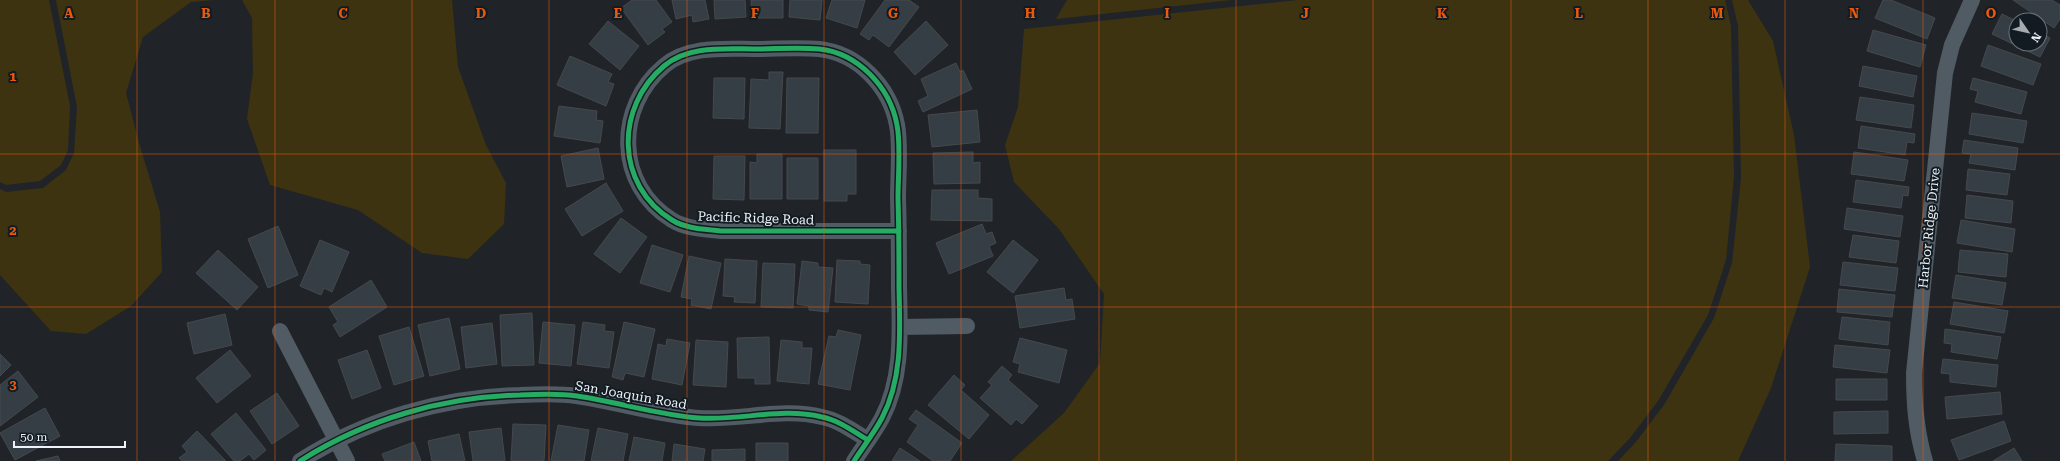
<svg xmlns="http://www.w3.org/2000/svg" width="2060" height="461" font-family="'Roboto Serif',serif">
<rect width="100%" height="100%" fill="#202428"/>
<path fill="#3e3310" d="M0,0H49L70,106L68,150L61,165L40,181L6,185L0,182Z
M56,0H214L191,2L143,37L126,93L139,143L160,212L162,272L131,306L86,334L51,331L0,275V189L6,192L43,188L66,170L74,153L77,107Z
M242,0H452L458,67L486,145L506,183L504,224L468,259L422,253L358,210L270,185L247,119L253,73L252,18Z
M1067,0H1232L1056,19Z
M1298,0H1725L1731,26L1734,177L1726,260L1708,315L1658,401L1630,438L1608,461H1011L1064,413L1100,363L1104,294L1059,229L1014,182L1005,145L1018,107L1024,29Z
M1732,0H1748L1773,41L1794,135L1810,267L1771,388L1738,461H1618L1635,443L1664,405L1714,318L1732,263L1741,178L1738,26Z"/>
<path fill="#363e45" stroke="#45494c" d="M632,0H656L672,22L662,29L665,32L648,45L621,8Z
M672,0H705L709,19L693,22L692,15L676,19Z
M714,0H745L746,17L715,19Z
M751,0H783V18H752Z
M790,0H822L820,20L789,17Z
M832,0H865L857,28L826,18Z
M885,0H909L919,7L889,47L873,35L869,40L860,34Z
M1883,0H1891L1935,18L1927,39L1875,18Z
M2013,0H2052L2060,5V19L2054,28Z
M2002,14L2016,21V44H2040V33L2050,38L2040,57L1992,34Z
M608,21L639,46L620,70L589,44Z
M926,21L948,45L915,75L894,52Z
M1873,30L1926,45L1920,67L1867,51Z
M1988,45L2041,64L2033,85L1981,66Z
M570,56L612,74L608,82L614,84L606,106L557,85Z
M956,63L960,72L963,70L972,89L923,112L918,101L928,96L921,79Z
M1863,66L1917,76L1913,97L1859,86Z
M769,72H783L780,129L749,128L751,79L769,80Z
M714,78H745L744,119L713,118Z
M787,78H819L818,133H786Z
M1973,78L2027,92L2021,114L1975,102L1978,91L1970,89Z
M1860,97L1914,105L1911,128L1856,120Z
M559,106L597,111L596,120L603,121L600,143L554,136Z
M977,110L980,142L932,147L928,115Z
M1972,113L2027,121L2023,143L1969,134Z
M1861,126L1915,134L1914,143L1907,142L1905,155L1858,148Z
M1964,140L2018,148L2015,170L1969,163L1971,154L1962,153Z
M598,148L604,179L567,187L561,156Z
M824,150H856V194H847V201H824Z
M973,152V163L980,162V183L934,184L933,153Z
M1854,152L1908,160L1904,181L1851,174Z
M757,154H782V199H750V162L757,163Z
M714,156H745L744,200L713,199Z
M787,158H818V199H787Z
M1968,169L2010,174L2007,195L1966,190Z
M1856,180L1909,187L1908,196L1903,195L1901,208L1853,202Z
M606,183L623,211L582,236L565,209Z
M932,190H978V198L992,199V221L931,220Z
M1967,195L2013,201L2011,223L1965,218Z
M1847,208L1903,216L1900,237L1844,229Z
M621,218L647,237L620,273L594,254Z
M1961,220L2015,229L2012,252L1957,243Z
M982,224L986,234L992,232L996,243L989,246L993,256L949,274L936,243Z
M278,226L298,275L268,288L248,239Z
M1853,235L1899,241L1896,263L1849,257Z
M320,240L349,252L332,292L324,288L321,295L300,286Z
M1013,240L1038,260L1013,293L987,272Z
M652,245L683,255L670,292L640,283Z
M218,250L258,287L237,310L196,273Z
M1960,250L2008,254L2006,277L1958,272Z
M689,256L721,263L711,309L691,305L692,299L681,297Z
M725,259L757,261L755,303L734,302L735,297L723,296Z
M837,260L860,261V264L870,265L868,304L835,302Z
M802,261L818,263V267L833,268L828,312L809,310V306L797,304Z
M1843,262L1898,268L1895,291L1840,285Z
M763,263L795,264L793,308L761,307Z
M1956,275L2006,283L2002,305L1952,298Z
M371,280L387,307L340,337L333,325L338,322L329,307Z
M1064,288L1066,300L1072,299L1075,319L1020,328L1015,296Z
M1839,289L1895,295L1892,317L1837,312Z
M1954,302L2008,311L2004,333L1950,324Z
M532,313L534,365L502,366L500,315Z
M225,314L232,345L194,354L187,323Z
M1842,317L1890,322L1888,345L1839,339Z
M449,318L460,369L430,376L418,325Z
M543,322L575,325L571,366L539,363Z
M583,322L605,325L604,331L614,332L609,368L577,364Z
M624,322L655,329L644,377L625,373L623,380L612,377Z
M492,323L497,364L466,368L461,327Z
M409,327L424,376L394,385L379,336Z
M1945,329L2001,337L1997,359L1951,352L1952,344L1944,343Z
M838,330L861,335L850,390L818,384L829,336L836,337Z
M769,337L770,384H755V378H738L737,338Z
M1020,338L1067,350L1059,383L1018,372L1020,364L1013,362Z
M667,339L690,343L682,385L652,379L658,344L666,346Z
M696,340L728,342L726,387L693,385Z
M781,340L802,342V348H812L809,384L777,381Z
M1835,345L1890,350L1887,373L1833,367Z
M230,350L251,376L217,403L196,378Z
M367,350L381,388L352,399L338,360Z
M0,354L11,365L0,376Z
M1943,359L1998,365L1996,387L1950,382V374L1941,373Z
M1002,366L1012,375L1008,380L1038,406L1022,424L1016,419L1011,425L980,398L992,385L988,382Z
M18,371L38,397L0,426V385Z
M954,375L965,385L961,390L989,415L969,439L928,405Z
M1836,379H1887V400H1836Z
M2000,392L2002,414L1947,419L1945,397Z
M277,393L299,426L272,444L250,411Z
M45,408L60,436L15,460L0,433Z
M916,410L962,443L950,461H933L907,442L918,425L909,419Z
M1888,411V433L1834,434V412Z
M236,413L266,450L254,460L249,454L240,461H234L211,434Z
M2004,421L2011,441L1959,460L1951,440Z
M513,424L546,425L544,461H511Z
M558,425L589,430L584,461H551Z
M501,428L505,461H473L469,432Z
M598,428L628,434L623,461H591Z
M197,431L226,461H182L179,458L187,452L182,446Z
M459,434L465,461H432L428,441Z
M634,437L665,443L662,461H629Z
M414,442L421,461H385L382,454Z
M756,443H788V461H756Z
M674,444L705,449L703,461H672Z
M1836,444L1892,446V461H1835Z
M900,448L920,461H892Z
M2014,448L2022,461H1993Z
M745,449V461H712V450Z
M58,456L60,461H36Z"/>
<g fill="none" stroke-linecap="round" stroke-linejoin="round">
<path stroke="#515b64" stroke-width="16" d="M900,327L967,326
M280,331L347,461
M300,461C366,419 443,397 520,395C539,394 559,393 577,396C618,402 658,415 699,418C740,421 781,407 822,417C838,420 853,431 868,440
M854,461C863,447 874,433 882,418C903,378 900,331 899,288C899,258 899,228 898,198C898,177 901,144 897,125C890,87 858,53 819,49C798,47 776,49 755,49C726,49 688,45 664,66C615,107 615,185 672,220C686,229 705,229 721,231H899
M1925,461C1916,431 1914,404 1914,373L1945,73L1952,45L1972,0"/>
<g stroke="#131b22" stroke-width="8">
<path id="cycleway" d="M300,461C366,419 443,397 520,395C539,394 559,393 577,396C618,402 658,415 699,418C740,421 781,407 822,417C838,420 853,431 868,440
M854,461C863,447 874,433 882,418C903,378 900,331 899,288C899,258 899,228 898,198C898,177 901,144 897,125C890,87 858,53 819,49C798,47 776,49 755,49C726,49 688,45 664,66C615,107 615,185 672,220C686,229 705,229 721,231H899"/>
</g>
<use href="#cycleway" stroke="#26ab63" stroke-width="5"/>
</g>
<path fill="none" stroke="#e8590c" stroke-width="1" stroke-opacity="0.55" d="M137,0V461M275,0V461M412,0V461M549,0V461M687,0V461M824,0V461M961,0V461M1099,0V461M1236,0V461M1373,0V461M1511,0V461M1648,0V461M1785,0V461M1923,0V461M0,154H2060M0,307H2060"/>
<g text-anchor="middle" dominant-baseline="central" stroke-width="4" stroke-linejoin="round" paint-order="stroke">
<g font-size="13" fill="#edf3f8" stroke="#131b22">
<text transform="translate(756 218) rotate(2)">Pacific Ridge Road</text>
<text transform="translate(1929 228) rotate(-84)">Harbor Ridge Drive</text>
<text transform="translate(631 395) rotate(10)">San Joaquin Road</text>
</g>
</g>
<g font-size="13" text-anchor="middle" font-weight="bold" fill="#e8590c" stroke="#131b22" stroke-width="4" stroke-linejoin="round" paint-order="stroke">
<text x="69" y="18">A</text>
<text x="206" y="18">B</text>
<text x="343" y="18">C</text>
<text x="481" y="18">D</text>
<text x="618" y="18">E</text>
<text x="755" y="18">F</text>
<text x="893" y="18">G</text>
<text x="1030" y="18">H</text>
<text x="1167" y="18">I</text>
<text x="1305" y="18">J</text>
<text x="1442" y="18">K</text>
<text x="1579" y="18">L</text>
<text x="1717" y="18">M</text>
<text x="1854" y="18">N</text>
<text x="1991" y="18">O</text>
<text x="13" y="81">1</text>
<text x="13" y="235">2</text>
<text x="13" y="389">3</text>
</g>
<g transform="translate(2028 32) rotate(124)"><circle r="19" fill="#131b22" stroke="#6a7178"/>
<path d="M0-3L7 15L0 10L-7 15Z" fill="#a5abaf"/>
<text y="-6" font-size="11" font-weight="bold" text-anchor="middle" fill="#edf3f8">N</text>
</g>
<path d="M14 441v6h111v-6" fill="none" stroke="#edf3f8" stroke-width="2"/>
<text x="20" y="441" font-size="12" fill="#edf3f8" stroke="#131b22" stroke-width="3" paint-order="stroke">50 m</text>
</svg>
